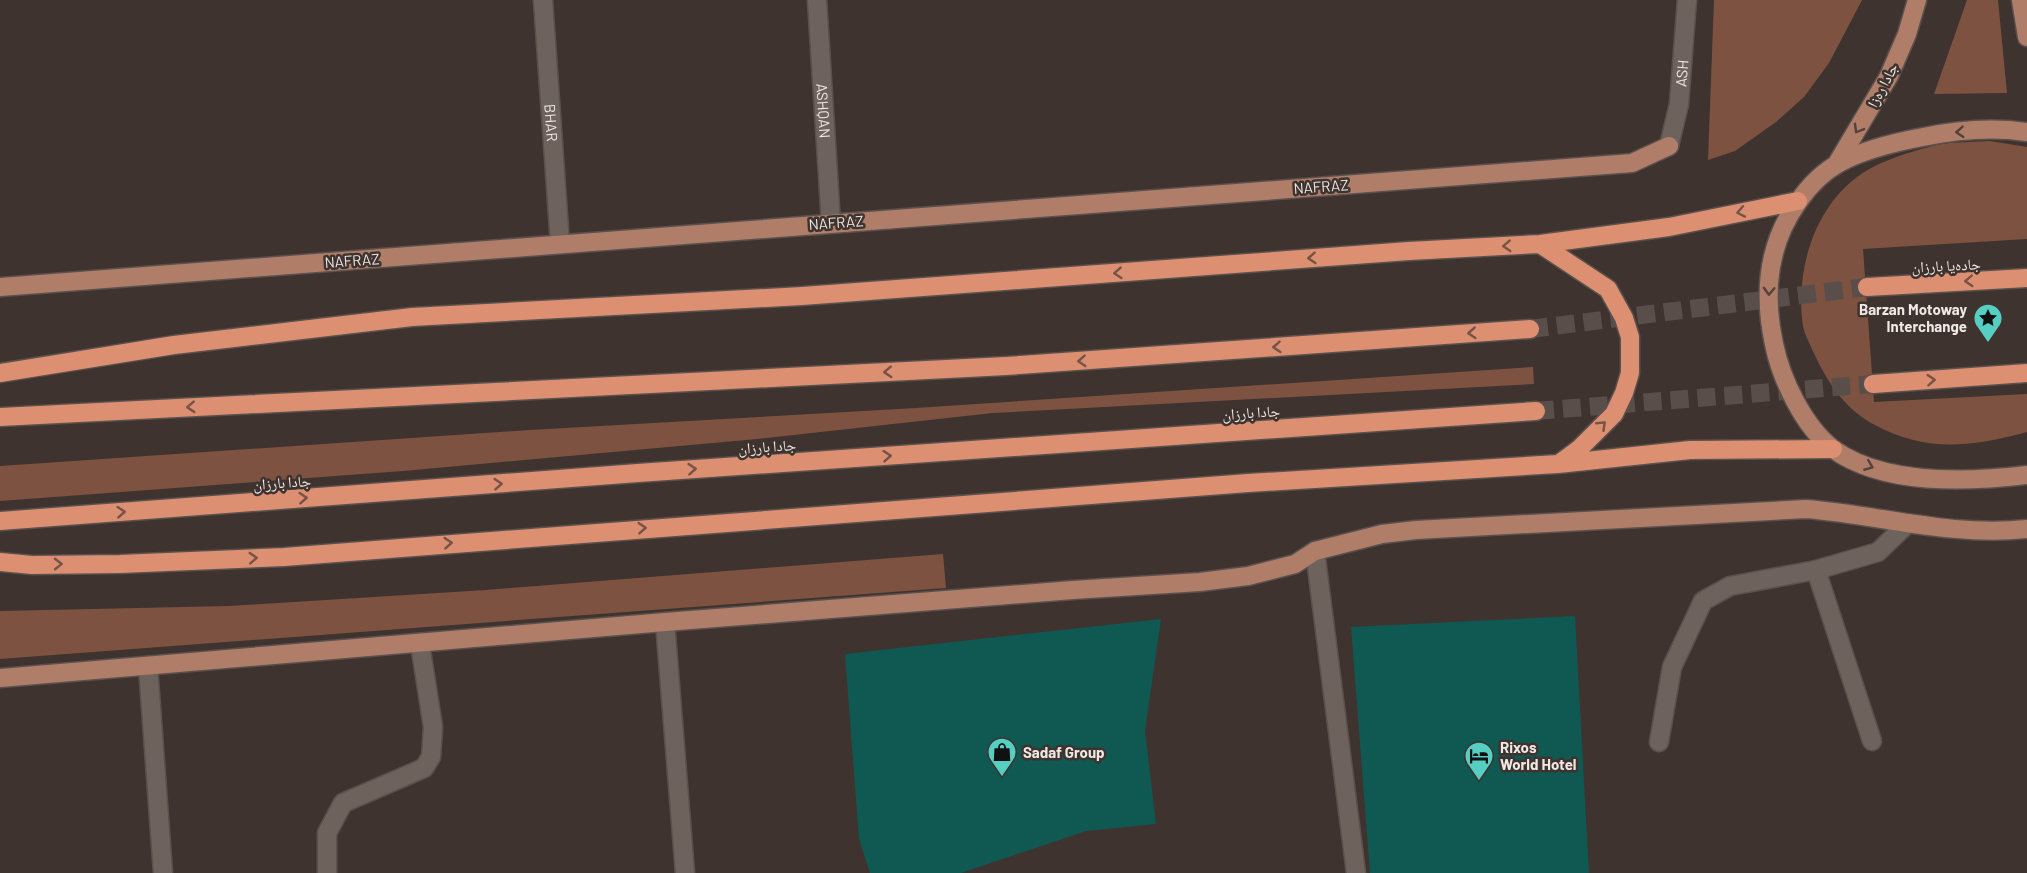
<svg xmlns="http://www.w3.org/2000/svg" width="2027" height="873" font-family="Barlow,'Noto Naskh Arabic',sans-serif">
<rect width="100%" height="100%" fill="#3e332f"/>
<path fill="#7e5241" d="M1714,0H1862L1829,63L1804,97L1776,122L1735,151L1708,160Z
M1967,0H1998L2007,93L1934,94Z
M1990,141L2027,147V239L1863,249L1874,402L2027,394V432C1971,447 1926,453 1873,424C1842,407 1825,378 1811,347C1808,340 1804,333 1803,326C1794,266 1818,194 1875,166C1893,157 1930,145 1949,143C1962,142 1976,142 1990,141Z
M1533,367L1534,384L993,413L757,439L403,471L0,501V466L530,430L916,408Z
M943,554L946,588L0,659V611L229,606L486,590Z"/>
<path fill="#105953" d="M1575,616L1589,873H1370L1351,627Z
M1161,619L1145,731L1156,824L1086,831L961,873H870L859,839L845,654Z"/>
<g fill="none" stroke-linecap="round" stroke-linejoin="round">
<path stroke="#594e4a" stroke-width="18" stroke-dasharray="18 9" stroke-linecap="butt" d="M1530,329L1867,287
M1536,411L1873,384"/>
<g stroke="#5a504d" stroke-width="21">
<g id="minor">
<path id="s1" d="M543,0L560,244"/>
<path id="s2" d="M817,0L831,223"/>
<path id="s3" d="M1669,146L1679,104L1687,0"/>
<path d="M1315,551L1356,873"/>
<path d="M1816,570L1872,741"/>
<path d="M665,622L685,873"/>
<path d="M148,666L163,873"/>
<path d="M1659,742L1672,667L1703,601L1730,586L1816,570L1878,552L1907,524"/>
<path d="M327,873V833L343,803L424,768L431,757L433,727L420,644"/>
</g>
</g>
<g stroke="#5a504d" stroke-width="21">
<path id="major" d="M2021,0L2027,37
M2027,132C1993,127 1956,130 1923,137C1896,142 1866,149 1841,162C1824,171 1809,186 1798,202C1767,245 1763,293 1774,344C1781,379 1804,427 1833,449C1884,486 1968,482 2027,475
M1836,165L1889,76L1907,34L1917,0
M0,287L1632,163L1669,146
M0,678L665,622L1073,590L1200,582L1248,576L1295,564L1315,551L1382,534L1416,530L1806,509C1881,515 1950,537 2027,529"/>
</g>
<g stroke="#5a504d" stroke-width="21">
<path id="highway" d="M1540,244L1608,289L1624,318L1630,337V373L1624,393L1614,414L1579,449L1560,463
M1867,287L2027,278
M0,373L174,345L412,317L802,296L1409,251L1540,244L1669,227L1798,201
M1873,384L2027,373
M0,417L1006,366L1530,329
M0,521L638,473L1536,411
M0,562L32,565L120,564L284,557L1248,483L1558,464L1690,450L1833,449"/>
</g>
<use href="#minor" stroke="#6e625d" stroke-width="18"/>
<use href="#major" stroke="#b07d69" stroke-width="18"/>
<use href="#highway" stroke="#dc8f71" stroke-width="18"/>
</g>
<defs><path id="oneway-chevron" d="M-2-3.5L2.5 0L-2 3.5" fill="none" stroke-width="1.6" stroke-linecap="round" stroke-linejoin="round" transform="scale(1.5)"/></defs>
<g stroke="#55423b">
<use href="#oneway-chevron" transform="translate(1858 129) rotate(120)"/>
<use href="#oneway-chevron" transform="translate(1960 132) rotate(176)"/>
<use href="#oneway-chevron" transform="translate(1769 291) rotate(92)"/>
<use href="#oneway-chevron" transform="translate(1869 466) rotate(22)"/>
</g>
<g stroke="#755346">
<use href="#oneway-chevron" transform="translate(1741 212) rotate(169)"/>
<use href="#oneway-chevron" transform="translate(1507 246) rotate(177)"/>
<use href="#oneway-chevron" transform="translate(1312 258) rotate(176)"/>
<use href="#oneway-chevron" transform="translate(1118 273) rotate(176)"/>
<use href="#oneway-chevron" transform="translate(1969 281) rotate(177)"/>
<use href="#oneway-chevron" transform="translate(1472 333) rotate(176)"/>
<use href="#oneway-chevron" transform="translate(1277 347) rotate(176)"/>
<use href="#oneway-chevron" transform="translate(1082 361) rotate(176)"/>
<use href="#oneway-chevron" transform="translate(888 372) rotate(177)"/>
<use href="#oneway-chevron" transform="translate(1931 380) rotate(-4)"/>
<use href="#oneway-chevron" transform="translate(191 407) rotate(177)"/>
<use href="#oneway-chevron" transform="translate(1602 425) rotate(-44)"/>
<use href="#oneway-chevron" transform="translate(887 456) rotate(-4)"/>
<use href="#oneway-chevron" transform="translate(692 469) rotate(-4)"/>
<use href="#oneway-chevron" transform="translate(498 484) rotate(-4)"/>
<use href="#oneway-chevron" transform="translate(303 498) rotate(-4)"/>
<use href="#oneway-chevron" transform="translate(121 512) rotate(-4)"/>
<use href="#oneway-chevron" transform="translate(642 528) rotate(-4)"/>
<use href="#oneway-chevron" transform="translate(448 543) rotate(-4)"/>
<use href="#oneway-chevron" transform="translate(253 558) rotate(-3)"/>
<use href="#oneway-chevron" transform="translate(58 564) rotate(-1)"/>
</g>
<defs>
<g id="sight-pin" transform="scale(1.5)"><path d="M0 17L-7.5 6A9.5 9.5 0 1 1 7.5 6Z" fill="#57cec2" stroke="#3e332f"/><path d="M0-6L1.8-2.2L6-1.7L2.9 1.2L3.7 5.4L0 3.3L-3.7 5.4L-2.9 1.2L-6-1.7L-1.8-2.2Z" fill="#111"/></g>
<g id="shop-pin" transform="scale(1.5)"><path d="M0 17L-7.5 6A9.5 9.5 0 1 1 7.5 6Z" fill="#57cec2" stroke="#3e332f"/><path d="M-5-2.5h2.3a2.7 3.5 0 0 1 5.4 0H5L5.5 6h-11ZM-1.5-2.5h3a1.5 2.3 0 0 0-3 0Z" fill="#111"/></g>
<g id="hotel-pin" transform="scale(1.5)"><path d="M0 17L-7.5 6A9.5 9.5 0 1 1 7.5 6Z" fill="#57cec2" stroke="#3e332f"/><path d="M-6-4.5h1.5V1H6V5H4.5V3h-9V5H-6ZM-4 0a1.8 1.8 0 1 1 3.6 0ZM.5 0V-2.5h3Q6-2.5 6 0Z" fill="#111"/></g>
</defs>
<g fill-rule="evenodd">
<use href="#sight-pin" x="1988" y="318"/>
<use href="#shop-pin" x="1002" y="752"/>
<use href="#hotel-pin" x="1479" y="756"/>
</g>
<g text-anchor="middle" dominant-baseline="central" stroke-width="5" stroke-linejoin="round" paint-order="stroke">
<g font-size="15" fill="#efe8e5" stroke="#3e332f">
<text stroke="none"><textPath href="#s3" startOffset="74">ASH</textPath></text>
<text transform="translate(1882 85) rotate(-62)">جادا ره‌زا</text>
<text stroke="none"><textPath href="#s2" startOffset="111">ASHQAN</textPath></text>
<text stroke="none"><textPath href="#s1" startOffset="123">BHAR</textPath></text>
<text transform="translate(1321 186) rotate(-4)">NAFRAZ</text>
<text transform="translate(836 222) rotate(-4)">NAFRAZ</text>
<text transform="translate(352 260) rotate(-4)">NAFRAZ</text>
<text transform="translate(1946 265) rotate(-3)">جادەیا بارزان</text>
<text transform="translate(1251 412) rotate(-4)">جادا بارزان</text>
<text transform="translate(767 446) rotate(-4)">جادا بارزان</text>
<text transform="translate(282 482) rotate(-4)">جادا بارزان</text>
</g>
<g font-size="15" font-weight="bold" fill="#efe8e5" stroke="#3e332f" text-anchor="start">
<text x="1967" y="309" text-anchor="end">Barzan Motoway<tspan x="1967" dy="17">Interchange</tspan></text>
<text x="1500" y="747">Rixos<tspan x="1500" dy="17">World Hotel</tspan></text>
<text x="1023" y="752">Sadaf Group</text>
</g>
</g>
</svg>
